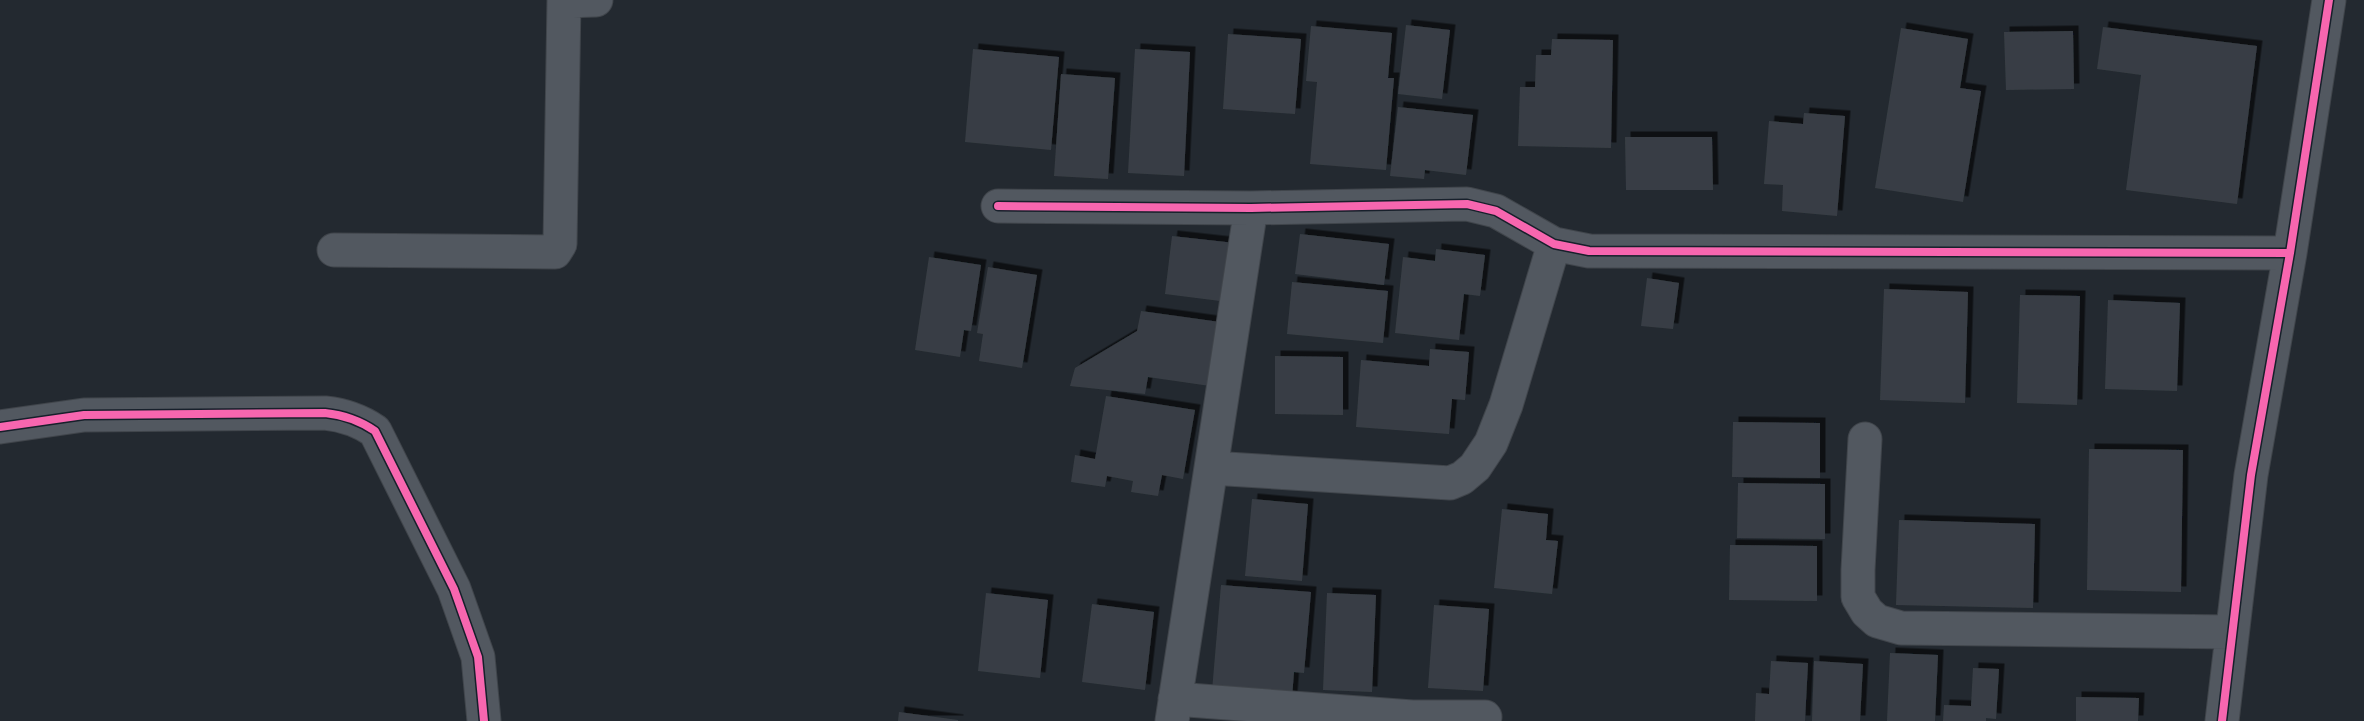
<svg xmlns="http://www.w3.org/2000/svg" width="2364" height="721" font-family="Poppins,sans-serif">
<defs>
<filter id="shadow"><feDropShadow dx="5.5" dy="-5.5" stdDeviation="0" flood-color="#0009"/></filter>
</defs>
<rect width="100%" height="100%" fill="#232930"/>
<path fill="#383e44" filter="url(#shadow)" d="M1406,25L1450,30L1442,99L1398,94Z
M1311,26L1392,33L1388,78H1394L1386,170L1310,164L1317,82L1306,81Z
M2103,27L2257,46L2237,204L2126,190L2141,75L2097,69Z
M1901,28L1968,39L1960,88L1981,91L1963,202L1875,188Z
M2073,31L2074,89L2006,90L2004,32Z
M1228,34L1301,39L1295,114L1223,109Z
M1552,39L1613,40L1611,148L1518,146L1520,87H1535L1536,55H1551Z
M973,49L1059,57L1051,150L965,142Z
M1135,49L1190,52L1184,176L1128,173Z
M1061,74L1115,78L1108,179L1054,176Z
M1398,107L1473,115L1466,175L1425,170L1424,179L1390,176Z
M1804,113L1845,116L1837,216L1782,211L1783,185L1764,184L1769,121L1803,124Z
M1625,137H1712L1713,190H1626Z
M1300,234L1389,244L1384,285L1295,274Z
M1172,236L1235,243L1228,302L1165,294Z
M1436,249L1485,255L1480,296L1464,294L1459,340L1395,333L1403,257L1435,261Z
M929,257L981,265L971,331L964,330L960,357L915,350Z
M988,267L1037,275L1022,368L979,361L983,334L977,333Z
M1647,278L1679,283L1673,329L1641,326Z
M1292,282L1388,291L1383,343L1287,334Z
M1884,289L1968,292L1965,403L1880,400Z
M2020,295L2080,296L2077,405L2017,403Z
M2108,300L2180,303L2177,391L2105,389Z
M1141,311L1220,322L1210,386L1148,377L1145,394L1070,386L1075,368L1137,331Z
M1430,349L1469,352L1465,400L1452,399L1449,434L1356,427L1361,360L1429,366Z
M1275,356L1343,357V415L1275,414Z
M1106,396L1195,410L1183,479L1162,475L1158,496L1131,492L1133,481L1107,476L1105,487L1071,482L1075,455L1095,459Z
M1733,422L1820,423V478L1732,477Z
M2089,449L2183,450L2181,592L2087,590Z
M1738,483L1825,484V539L1737,538Z
M1252,499L1308,504L1302,581L1245,576Z
M1502,509L1548,514L1546,540L1558,541L1552,594L1494,588Z
M1899,520L2035,524L2033,608L1896,605Z
M1730,545L1817,546V601L1729,600Z
M1221,585L1311,592L1304,673L1294,672L1292,698L1212,691Z
M986,593L1048,600L1040,678L978,671Z
M1327,593L1376,595L1372,692L1323,690Z
M1092,604L1154,612L1145,690L1082,682Z
M1434,605L1489,609L1483,691L1428,688Z
M1890,653L1938,655L1935,721H1887Z
M1771,661L1808,663L1805,721H1755L1756,693L1769,694Z
M1814,661L1863,664L1860,721H1812Z
M1973,668L1999,669L1996,719L1986,718V721H1943L1944,705L1971,706Z
M2076,697L2139,698L2138,721H2076Z
M899,712L958,720V721H898Z"/>
<g fill="none" stroke-linecap="round" stroke-linejoin="round">
<g stroke="#40454b" stroke-width="35">
<path id="minor" d="M564,1L596,0
M998,206L1251,208L1467,204L1496,211L1554,244L1589,251L2290,253
M334,250L555,252L560,244L564,0
M0,427L84,415L325,413C344,415 359,420 375,431L454,589L478,657L484,721
M1865,439L1858,570V597L1867,612L1877,621L1901,628L2232,632
M1211,468L1450,483L1462,478L1475,467L1491,443L1506,405L1554,244
M1175,699L1412,717H1485
M1172,721L1251,208
M2222,721L2251,475L2290,253L2329,0"/>
</g>
<use href="#minor" stroke="#525860" stroke-width="33"/>
<g stroke="#17202b" stroke-width="11">
<path id="cycleway" d="M998,206L1251,208L1467,204L1496,211L1554,244L1589,251L2290,253
M0,427L84,415L325,413C344,415 359,420 375,431L454,589L478,657L484,721
M2222,721L2251,475L2290,253L2329,0"/>
</g>
<use href="#cycleway" stroke="#f766af" stroke-width="8"/>
</g>
</svg>
